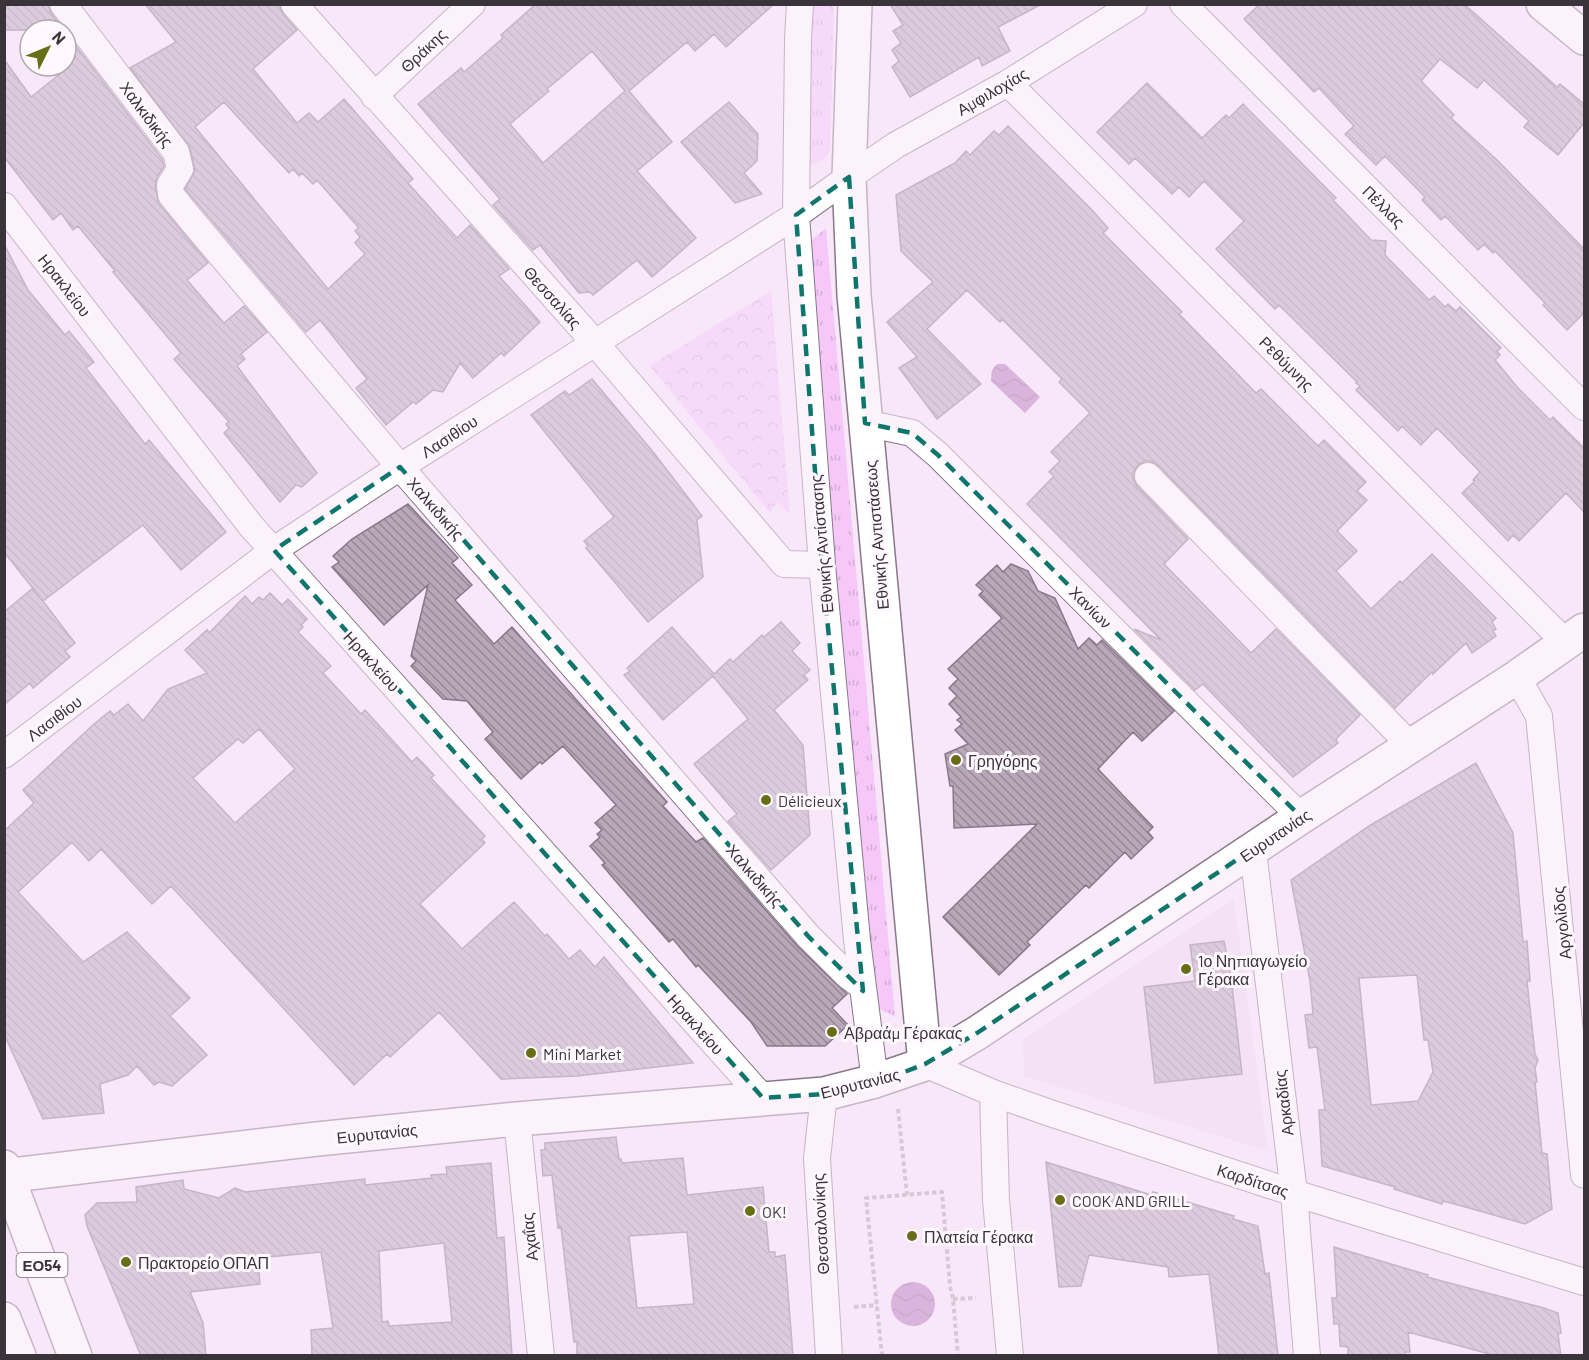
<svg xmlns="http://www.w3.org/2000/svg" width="1589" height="1360" font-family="Barlow,sans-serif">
<defs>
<pattern id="grass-tufts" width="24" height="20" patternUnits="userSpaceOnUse" patternTransform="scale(1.5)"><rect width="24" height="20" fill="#f6c8f9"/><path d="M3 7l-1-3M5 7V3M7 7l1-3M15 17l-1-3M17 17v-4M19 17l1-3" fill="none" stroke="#d4acd6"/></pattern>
<pattern id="forest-crowns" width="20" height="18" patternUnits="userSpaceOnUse" patternTransform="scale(1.5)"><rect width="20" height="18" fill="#f6c8f9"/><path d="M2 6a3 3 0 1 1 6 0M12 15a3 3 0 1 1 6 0" fill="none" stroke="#d4acd6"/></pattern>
<pattern id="water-waves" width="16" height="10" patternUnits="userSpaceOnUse" patternTransform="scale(1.5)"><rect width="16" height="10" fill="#b376b8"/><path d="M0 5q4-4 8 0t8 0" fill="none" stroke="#936197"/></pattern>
<pattern id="building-back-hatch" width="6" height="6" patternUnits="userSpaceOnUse" patternTransform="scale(1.5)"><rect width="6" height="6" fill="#b8a8b9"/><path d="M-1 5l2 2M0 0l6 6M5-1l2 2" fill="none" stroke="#978997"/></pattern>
</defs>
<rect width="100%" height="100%" fill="#f8e7f9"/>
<path fill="#efd9f0" d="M1234,899L1268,1151L1024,1076L1023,1040Z"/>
<path fill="url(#grass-tufts)" d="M811,5H834L830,150C827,159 820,162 811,165L807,161Z
M826,228L895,1016L879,1009L871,992L824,456L809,251L811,241Z"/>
<path fill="url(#forest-crowns)" d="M771,291L790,514L777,502L770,513L650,366Z"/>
<path fill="url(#water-waves)" d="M998,364H1005L1040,397L1025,413L991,381C992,372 990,369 998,364Z
M891 1304a22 22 0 1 1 44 0a22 22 0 1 1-44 0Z"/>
<path fill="url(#building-back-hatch)" stroke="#877888" stroke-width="1.5" fill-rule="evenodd" d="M4,4H48L51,13L64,30H4Z
M145,4H279L283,14L297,30L253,69L297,123L309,113L318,122L344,99L413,179L408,183L457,238L470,225L509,269L499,276L540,322L504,356L501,353L473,378L460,363L443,392L433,390L416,404L413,402L386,425L356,388L367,379L320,320L306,332L185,189L195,171L190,148L130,68L176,42ZM224,102L289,173L293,169L299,176L302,173L313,184L317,180L359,228L355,231L360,237L355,243L365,254L328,289L195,127Z
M536,4H774L726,47L714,34L695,51L687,42L629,91L672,142L637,171L696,238L652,277L637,260L593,295L590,292L579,293L540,245L533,250L493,205L500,199L418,104L461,68L464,72L503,38L501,35ZM592,51L625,91L543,163L510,124L549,91L547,89Z
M890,4H1042L998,27L1010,51L982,66L979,57L910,97L892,67L899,61L892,50L901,43L893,31L903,25Z
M1260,4H1464L1557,87L1560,84L1584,104V123L1558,155L1524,127L1529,121L1484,80L1477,88L1440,59L1421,81L1454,115L1451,118L1497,160L1584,249V313L1567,330L1543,305L1545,303L1495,251L1493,253L1484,244L1478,250L1445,216L1441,220L1422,200L1425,197L1385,156L1376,165L1345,134L1354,126L1319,88L1314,92L1244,19Z
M66,33L162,159L164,166L157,177L155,186L159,204L208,263L187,280L224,323L244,306L267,332L241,354L245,359L237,366L317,473L302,487L296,485L280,502L224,433L229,428L226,424L229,422L174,359L181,353L113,272L115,271L78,226L73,230L61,213L53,220L4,157V59L31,97L66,69Z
M1147,83L1202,138L1226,115L1229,118L1243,104L1336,198L1333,200L1371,240L1386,241L1385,255L1429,300L1434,296L1445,307L1448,304L1456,311L1460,307L1501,348L1497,351L1500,355L1495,360L1517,387L1550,420L1553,417L1584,448V512L1566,493L1519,541L1513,535L1508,541L1462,493L1475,481L1473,480L1480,472L1437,428L1421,445L1402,426L1398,431L1356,390L1360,386L1356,383L1357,382L1279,305L1275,309L1216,249L1244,221L1204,181L1189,197L1179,187L1172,194L1135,158L1129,164L1097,132Z
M729,102L758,134L757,161L744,173L762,194L735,203L681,142Z
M1008,126L1091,209L1108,228L1103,233L1182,312L1179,314L1256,393L1261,389L1318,446L1324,440L1366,482L1357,491L1367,500L1337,531L1357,551L1336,571L1371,609L1400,581L1402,583L1432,554L1496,618L1492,622L1496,629L1493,631L1496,636L1472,653L1466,643L1433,674L1432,672L1395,708L1159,466L1151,461H1145L1138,465L1133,473V479L1137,486L1188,539L1164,564L1251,653L1276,629L1360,715L1336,739L1338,743L1293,777L1203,684L1195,690L1134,629L1161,640L1027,504L1054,476L1049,472L1060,461L1051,452L1090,413L1059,382L1062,379L1002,319L1000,322L967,290L927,329L981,384L937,419L899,368L917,357L887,322L933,282L901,251L896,195L955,163L966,151L970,155L994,131L999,135Z
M4,244L28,290L65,335L69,331L94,362L86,368L145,444L149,440L226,532L181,570L143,525L43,601L4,552Z
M592,379L654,453L702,516L697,520L703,577L648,622L586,548L588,546L584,541L614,517L531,415L565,391L569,395Z
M408,504L458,558L452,563L472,585L455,600L494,644L512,627L667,802L663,806L696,842L703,838L797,946L847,994L832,1008L848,1025L825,1046H767L751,1022L698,965L696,967L673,939L669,942L619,885L602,865L605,863L590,846L600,837L597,834L602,830L595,823L616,805L563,746L542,764L540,762L521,779L485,739L493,732L467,701L443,699L411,666L416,661L411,656L428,585L384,625L332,567L339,562L333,556L352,539Z
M1011,564L1028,571L1038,591L1055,598L1078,649L1089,638L1097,645L1102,640L1174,711L1142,741L1133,732L1098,769L1153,827L1148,832L1153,838L1131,859L1125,852L1089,888L1086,885L1027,942L1030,945L999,975L943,917L1037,824L954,828L953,786H950L945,754L968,744L955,730L962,724L957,720L961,717L949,704L957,696L949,688L958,679L948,669L1002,618L979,595L983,591L976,585L997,565L1003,572Z
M33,588L75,643L65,651L70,657L33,688L30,683L4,705V612Z
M270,593L282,605L288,599L307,619L301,625L303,627L298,632L331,666L323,673L361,714L365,710L412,762L417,757L434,775L431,778L485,836L482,839L485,843L420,904L462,949L514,902L545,936L547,934L569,959L580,950L595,967L604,957L693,1063L577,1076L501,1079L439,1012L390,1057L387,1054L354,1085L171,886L152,904L101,849L89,861L72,842L18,892L83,962L127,932L190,998L170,1016L207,1055L172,1086L159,1082L154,1085L137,1066L128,1075L100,1084L104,1113L43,1119L4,1034V831L34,803L23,790L94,724L110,711L114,715L128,704L143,721L168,689L207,673L185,650L207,630L209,633L245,596L252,604L259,597L263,600ZM259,729L295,769L235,823L193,778L238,739L243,743Z
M781,622L800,643L792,651L810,670L804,675L808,680L774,710L803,745L810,835L771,870L728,821L737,814L694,764L748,719L713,676L663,720L624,675L630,671L627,668L672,627L714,674L730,659L733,662L762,635L764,637Z
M1476,763L1513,833L1523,942L1527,941L1530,981H1527L1535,1054L1538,1060L1535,1068L1537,1082H1535L1542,1153L1547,1154L1552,1209L1525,1224L1462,1206L1443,1201L1442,1204L1394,1189L1395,1187L1322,1166L1319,1110H1325L1317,1047L1309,1048L1305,1015L1313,1014L1310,981L1291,880L1369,826ZM1417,975L1424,1040H1428L1433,1072L1418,1101L1371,1105L1359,978Z
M1224,941L1231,977L1242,1074L1155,1083L1144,987L1195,981L1190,945Z
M616,1137L619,1159H621L622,1163L683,1158L687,1195L763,1187L769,1252H775V1257L785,1255L793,1356L577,1355V1342H574L561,1227L558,1228L552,1175L543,1176L541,1150H545V1143ZM687,1232L694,1304L637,1308L629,1236Z
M1046,1162L1151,1195L1153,1192L1234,1216L1233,1219L1258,1226L1265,1274L1269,1273L1278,1356H1219L1209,1274L1169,1277L1168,1267L1089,1255L1081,1286L1059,1287Z
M491,1163L497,1238L504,1237L512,1356H312L311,1330L333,1328L321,1252L258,1258L260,1284L190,1292L203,1323L206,1356H141L87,1226L85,1215L97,1203L137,1202L136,1187L183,1180L184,1189L219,1198L235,1188L245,1192L365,1179V1185L432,1178L431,1175L447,1174L446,1167ZM444,1243L452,1322L389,1326L388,1321L382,1322L379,1251Z
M1334,1247L1428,1275L1427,1277L1544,1308L1558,1313L1561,1333L1558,1334L1561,1356H1497L1408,1332L1410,1352H1405V1356H1348V1347L1340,1346L1339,1324H1334L1332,1298H1337Z"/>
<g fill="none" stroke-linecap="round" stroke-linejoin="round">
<g stroke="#877887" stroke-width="28">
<path id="street" d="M63,4L176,152L180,169L170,185L171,195L193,222L400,467L808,936L847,975L863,987
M294,4L595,343L784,564L822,565
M800,4L798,39L796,215L822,565L857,940L875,1081
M1183,4L1584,407
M1008,83L1566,643
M374,96L472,4
M4,206L251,526L763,1098
M865,423L912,433L938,455L1301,817
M1148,476L1411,746
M1517,677L1539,716L1584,1175
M4,755L274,550L400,467L796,215L849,177L896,145L1008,83L1134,4
M1253,851L1294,1193L1307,1356
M925,1064L993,1093L1050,1113L1294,1193L1584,1282
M993,1093L996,1200L1010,1356
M824,1094L817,1158L829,1356
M517,1119L541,1356"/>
</g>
<g stroke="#877887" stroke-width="36">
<path id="secondary" d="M855,4L849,177L854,295L925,1064
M1543,4L1584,38
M4,1176L317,1139L517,1119L824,1094L875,1081L925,1064L977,1033L1301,817L1517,677L1584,630"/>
</g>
<g stroke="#877887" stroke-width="36">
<path id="primary" d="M4,1167L75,1356
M4,1319L19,1356"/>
</g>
<path stroke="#afa2b0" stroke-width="4" stroke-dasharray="4.5 3" stroke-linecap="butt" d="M898,1109L907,1195
M953,1299L976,1298
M854,1307L877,1305
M882,1356L866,1198L942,1192L950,1286L953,1299L958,1356"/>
<use href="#street" stroke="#fff" stroke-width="26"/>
<use href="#secondary" stroke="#fff" stroke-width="33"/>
<use href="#primary" stroke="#fff" stroke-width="33"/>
</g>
<path d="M0 0H1589V1360H0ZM849,177L865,423L912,433L938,455L1301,817L977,1033L925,1064L894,1076L824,1094L763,1098L274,550L400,467L808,936L863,991L822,565L796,215Z" fill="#f8e7f9" fill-opacity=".55" fill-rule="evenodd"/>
<path fill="none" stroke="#0f766e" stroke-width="4.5" stroke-dasharray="12 8" stroke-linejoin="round" d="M849,177L865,423L912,433L938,455L1301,817L977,1033L925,1064L894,1076L824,1094L763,1098L274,550L400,467L808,936L863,991L822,565L796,215Z"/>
<g fill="#686e15" stroke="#fff8ff" stroke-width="2">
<circle cx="956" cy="760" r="6"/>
<circle cx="766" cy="800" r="6"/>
<circle cx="1186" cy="969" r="6"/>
<circle cx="832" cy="1032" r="6"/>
<circle cx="531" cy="1053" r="6"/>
<circle cx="1060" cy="1200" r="6"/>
<circle cx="750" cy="1211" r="6"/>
<circle cx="912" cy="1236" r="6"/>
<circle cx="126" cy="1262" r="6"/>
</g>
<g text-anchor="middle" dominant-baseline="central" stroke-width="6" stroke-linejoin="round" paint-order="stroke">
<rect fill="#fff8ff" stroke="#756e75" stroke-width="1.5" x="16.5" y="1253" width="51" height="24" rx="4.5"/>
<g font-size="15" font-weight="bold" fill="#3a333a">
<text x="42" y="1265">ΕΟ54</text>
</g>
<g font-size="16" fill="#3a333a" stroke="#fff8ff">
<text transform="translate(423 50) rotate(-43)">Θράκης</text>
<text transform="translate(992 91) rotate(-30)">Αμφιλοχίας</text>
<text transform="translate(147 114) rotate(53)">Χαλκιδικής</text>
<text transform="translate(1384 206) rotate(45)">Πέλλας</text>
<text transform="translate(65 285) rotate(52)">Ηρακλείου</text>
<text transform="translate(553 297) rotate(48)">Θεσσαλίας</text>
<text transform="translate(1287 363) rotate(45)">Ρεθύμνης</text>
<text transform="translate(449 436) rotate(-33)">Λασιθίου</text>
<text transform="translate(436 508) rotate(49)">Χαλκιδικής</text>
<text transform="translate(876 535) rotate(-95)">Εθνικής Αντιστάσεως</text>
<text transform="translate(821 544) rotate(-95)">Εθνικής Αντίστασης</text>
<text transform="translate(1091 607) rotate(45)">Χανίων</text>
<text transform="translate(372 661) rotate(48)">Ηρακλείου</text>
<text transform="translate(54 718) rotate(-37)">Λασιθίου</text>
<text transform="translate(1275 835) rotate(-34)">Ευρυτανίας</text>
<text transform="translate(755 875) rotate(49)">Χαλκιδικής</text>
<text transform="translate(1561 923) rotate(-96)">Αργολίδος</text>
<text transform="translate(696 1024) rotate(48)">Ηρακλείου</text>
<text transform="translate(860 1083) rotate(-14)">Ευρυτανίας</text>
<text transform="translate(1283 1103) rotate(-97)">Αρκαδίας</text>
<text transform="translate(377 1133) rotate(-6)">Ευρυτανίας</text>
<text transform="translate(1253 1180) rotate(18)">Καρδίτσας</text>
<text transform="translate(820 1224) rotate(-93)">Θεσσαλονίκης</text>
<text transform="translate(529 1237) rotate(-96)">Αχαΐας</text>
</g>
<g font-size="16" fill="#3a333a" stroke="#fff8ff" text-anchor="start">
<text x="968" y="760">Γρηγόρης</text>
<text x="778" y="800">Délicieux</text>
<text x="1198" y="960">1ο Νηπιαγωγείο<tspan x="1198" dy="18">Γέρακα</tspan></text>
<text x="844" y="1032">Αβραάμ Γέρακας</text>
<text x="543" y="1053">Mini Market</text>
<text x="1072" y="1200">COOK AND GRILL</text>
<text x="762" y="1211">OK!</text>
<text x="924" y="1236">Πλατεία Γέρακα</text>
<text x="138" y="1262">Πρακτορείο ΟΠΑΠ</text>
</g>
</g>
<rect width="1589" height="1360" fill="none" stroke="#3a333a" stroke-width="12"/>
<g transform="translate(48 48) rotate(47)"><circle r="28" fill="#fff8ff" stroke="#b0a9b0" stroke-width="1.5"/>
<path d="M0-4.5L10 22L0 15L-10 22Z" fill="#686e15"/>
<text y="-9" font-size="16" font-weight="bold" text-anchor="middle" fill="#3a333a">N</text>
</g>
</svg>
